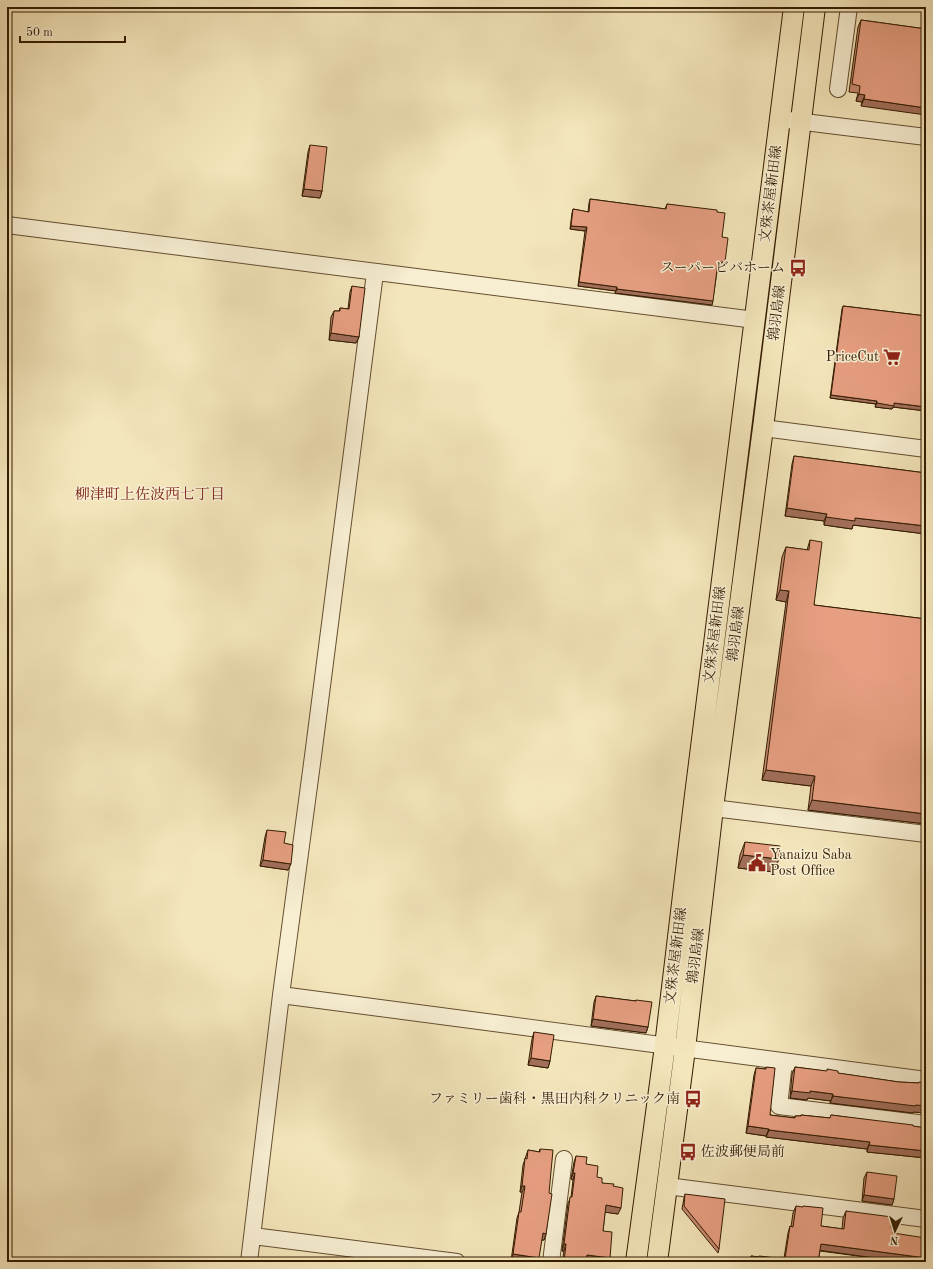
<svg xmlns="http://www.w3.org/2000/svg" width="933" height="1269" font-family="'Old Standard TT','Noto Serif JP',serif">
<rect width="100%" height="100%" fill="#f4e6bb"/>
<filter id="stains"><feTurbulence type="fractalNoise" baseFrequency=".005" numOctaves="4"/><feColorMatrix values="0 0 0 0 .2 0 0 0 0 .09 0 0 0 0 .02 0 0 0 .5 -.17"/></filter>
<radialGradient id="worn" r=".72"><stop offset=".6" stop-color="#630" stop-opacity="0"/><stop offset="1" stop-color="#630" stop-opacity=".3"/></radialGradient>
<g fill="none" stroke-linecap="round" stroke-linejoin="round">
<g stroke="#644e30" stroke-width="18">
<path id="minor" d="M838,89L849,7
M780,119L926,137
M7,225L755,320
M763,428L926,449
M713,808L926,834
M281,995L926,1080
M784,1062L779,1106L926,1124
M667,1186L926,1219
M253,1236L457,1262
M249,1262L281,995L313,756L375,273
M551,1262L564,1159"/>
</g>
<g stroke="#341c01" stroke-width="22">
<path id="major" d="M636,1262L665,1046L694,803L794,7
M657,1262L685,1049L713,808L763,428L815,7"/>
</g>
<use href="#minor" stroke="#f8efd3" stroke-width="16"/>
<use href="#major" stroke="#f4e6bb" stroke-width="20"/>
</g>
<path fill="#c78970" stroke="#341c01" d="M861,20L926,29L861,106L862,102L856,101L858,93L849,92L858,27Z
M310,145L322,191L320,198L302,196L308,152Z
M590,199L665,209L667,204L717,212L722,237L725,262L724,266L718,265L712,305L615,293L616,291L578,286L585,231L570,229L572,213L573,209L588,212L589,203Z
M352,286L359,337L356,343L329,340L331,317L334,311H339L340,308L348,309L350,292Z
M843,306L926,316V411L893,407L892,409L875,407L876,404L830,398L842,309Z
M794,456L926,473V534L853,525L852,529L824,525V521L785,516L792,464Z
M810,540L814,605L926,619V824L808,810L811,786L762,780L786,602L776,600L782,557L786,547L807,550Z
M267,830L288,870L260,866L265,837Z
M745,842L774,872L738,868L740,855Z
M596,996L635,1001L636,1000L648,1027L646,1033L591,1026L594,1002Z
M534,1032L550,1061L548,1068L528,1065L532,1039Z
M766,1067L770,1115L794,1118L795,1116H800L801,1115L830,1118L831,1115L926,1128V1158L867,1152V1149L766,1137V1136L746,1133L754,1075L756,1068L765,1069Z
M795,1067L899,1082L919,1083H926V1113L913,1112V1113L830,1103L831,1101L808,1098L807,1100L790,1098L792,1074Z
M540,1149L544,1240H542L511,1261L517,1218L519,1212L522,1192H520L523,1165L528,1150L539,1152Z
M576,1156L586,1164L597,1177L602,1183L613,1186L618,1214L605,1212L603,1231L610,1258L609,1262H562L564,1251H562L568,1203L571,1197L573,1180L571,1179L574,1162Z
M867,1172L894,1199L892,1205L862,1201L864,1178Z
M685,1194L719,1249L718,1253L682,1209L684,1198Z
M796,1206L821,1226L842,1229L843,1218L846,1211L891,1228L903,1262L820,1251L818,1262H749L751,1256L759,1257L784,1258L788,1233L790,1226L791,1227L793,1213Z"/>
<path fill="#a26f5b" stroke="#341c01" d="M859,94L865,95L862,102L856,101Z
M864,99L926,108V115L861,106Z
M304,189L322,191L320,198L302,196Z
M571,226L587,227L585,231L570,229Z
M718,262H725L724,266L717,265Z
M579,282L617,287L616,291L578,286Z
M617,289L713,301L712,305L615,293Z
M331,333L359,337L356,343L329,340Z
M831,395L877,401L876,404L830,398Z
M877,403H894L926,407V411L893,407L892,409L875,407Z
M787,508L827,514L824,521L785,516Z
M826,517L855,518L926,526V534L853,525L852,529L824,525Z
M780,590L789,591L786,602L776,600Z
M766,770L815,776L811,786L762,780Z
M812,800L926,814V824L808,810Z
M743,855L779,859L774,872L738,868Z
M263,860L291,864L288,870L260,866Z
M593,1019L648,1027L646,1033L591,1026Z
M531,1058L550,1061L548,1068L528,1065Z
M792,1091H810L833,1094L831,1101L808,1098L807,1100L790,1098Z
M833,1096L926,1106V1113L913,1112V1113L830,1103Z
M748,1126L769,1129L766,1136L746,1133Z
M769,1130L870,1142L867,1149L766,1137Z
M869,1145L926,1151V1158L867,1152Z
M573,1173H575L573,1180L571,1179Z
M522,1186H525L522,1192H520Z
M864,1195L894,1199L892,1205L862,1201Z
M606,1205L621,1208L618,1214L604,1212Z
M543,1233L546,1234L544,1240H540Z
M564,1244H566L564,1251H562Z
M821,1244L926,1258V1262H903L818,1250Z
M513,1254L539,1258L538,1262H520L511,1261Z
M587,1255L610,1258L609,1262H585Z"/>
<path fill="#e79f82" stroke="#341c01" d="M861,20L926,29V108L864,99L865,95L859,94L860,86L852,84Z
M310,145L327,147L322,191L304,189Z
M590,199L666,209L667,204L717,210V212L725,213L722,237L728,238L725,262H718L713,301L617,289V287L579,282L587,227L571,226L573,209L589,212Z
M352,286L365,288L359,337L331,333L334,311H340V308L349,309Z
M843,306L926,316V407L894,403V406L877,403V401L831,395Z
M794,456L926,473V526L855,518V521L826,517L827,514L787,508Z
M810,540L822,542L814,605L926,619V814L812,800L815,776L766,770L789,591L780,590L786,547L809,550Z
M267,830L286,832L284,843L293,845L291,864L263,860Z
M745,842L780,846L779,859L743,855Z
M596,996L636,1001V1000L652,1002L648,1027L593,1019Z
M534,1032L554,1035L550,1061L531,1058Z
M766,1067L775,1068L770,1115L795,1118V1116H801V1115L830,1118L831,1115L913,1125V1126L926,1128V1151L869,1145L870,1142L769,1130V1129L748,1126L756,1068L766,1069Z
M795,1067L827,1071V1069L838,1071V1073L899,1082L919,1083V1082L926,1083V1106L916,1105L915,1106L833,1096V1094L810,1091V1093L792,1091Z
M540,1149L553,1150L549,1193L552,1194L546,1234L543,1233L539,1258L513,1254L519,1212H521L525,1186H522L525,1158L527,1159L528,1150L540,1152Z
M576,1156L587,1157L586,1164L598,1166L597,1177L602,1178V1183L614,1184L613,1186L623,1188L621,1208L606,1205L603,1231L612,1232L610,1258L587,1255L586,1262H564L566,1244H564L570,1197H572L575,1173H573Z
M867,1172L897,1176L894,1199L864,1195Z
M685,1194L725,1199L719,1249L684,1206Z
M796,1206L803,1207V1206L823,1208L821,1226L844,1229L846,1211L892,1217L891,1228H894L893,1233L926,1238V1258L821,1244L818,1262H750L751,1256L759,1257V1256L785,1259L790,1226L793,1227Z"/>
<defs>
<g id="bus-bare" transform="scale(1.38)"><path d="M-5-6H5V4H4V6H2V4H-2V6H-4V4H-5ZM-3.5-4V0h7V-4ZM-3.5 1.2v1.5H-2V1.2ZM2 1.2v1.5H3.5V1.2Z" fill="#8f2418" stroke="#f8efd3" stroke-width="2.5" paint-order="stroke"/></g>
<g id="supermarket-bare" transform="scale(1.38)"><path d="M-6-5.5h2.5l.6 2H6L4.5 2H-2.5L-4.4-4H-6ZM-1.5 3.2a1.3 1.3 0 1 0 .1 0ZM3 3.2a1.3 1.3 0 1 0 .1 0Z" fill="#8f2418" stroke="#f8efd3" stroke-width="2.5" paint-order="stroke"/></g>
<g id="civic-bare" transform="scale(1.38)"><path d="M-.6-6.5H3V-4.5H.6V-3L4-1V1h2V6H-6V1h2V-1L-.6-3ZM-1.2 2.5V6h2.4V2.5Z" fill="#8f2418" stroke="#f8efd3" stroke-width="2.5" paint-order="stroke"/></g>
</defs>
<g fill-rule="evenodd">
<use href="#bus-bare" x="798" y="268"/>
<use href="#supermarket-bare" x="892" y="357"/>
<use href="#civic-bare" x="757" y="863"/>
<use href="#bus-bare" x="693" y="1099"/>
<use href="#bus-bare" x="688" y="1152"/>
</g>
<g text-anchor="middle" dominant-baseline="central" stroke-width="3" stroke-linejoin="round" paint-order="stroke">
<g font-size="14" fill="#341c01" stroke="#f8efd3">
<text transform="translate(771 194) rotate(-83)">文殊茶屋新田線</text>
<text transform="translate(777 313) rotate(-83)">鶉羽島線</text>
<text transform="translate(736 634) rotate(-83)">鶉羽島線</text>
<text transform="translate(715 635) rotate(-83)">文殊茶屋新田線</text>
<text transform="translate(676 956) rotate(-83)">文殊茶屋新田線</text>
<text transform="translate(696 956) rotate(-83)">鶉羽島線</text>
</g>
<g font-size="14" fill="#341c01" stroke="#f8efd3" text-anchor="end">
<text x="785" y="268">スーパービバホーム</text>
<text x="879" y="357">PriceCut</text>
<text x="770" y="855" text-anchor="start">Yanaizu Saba<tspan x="770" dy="16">Post Office</tspan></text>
<text x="680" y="1099">ファミリー歯科・黒田内科クリニック南</text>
<text x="701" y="1152" text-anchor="start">佐波郵便局前</text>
</g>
<g font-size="15" fill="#7a1f14" stroke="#f8efd3">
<text x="150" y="495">柳津町上佐波西七丁目</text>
</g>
</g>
<rect width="933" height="1269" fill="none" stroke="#f4e6bb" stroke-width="24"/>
<rect x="8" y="8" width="917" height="1253" fill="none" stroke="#341c01" stroke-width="2"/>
<rect x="12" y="12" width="909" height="1245" fill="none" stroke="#341c01"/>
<g transform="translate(895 1231) rotate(184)" stroke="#f8efd3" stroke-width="3" paint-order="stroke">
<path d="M0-3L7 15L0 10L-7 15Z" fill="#341c01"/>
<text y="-6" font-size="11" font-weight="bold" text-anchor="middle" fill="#341c01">N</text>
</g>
<path d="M20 36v6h105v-6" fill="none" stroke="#341c01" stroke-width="2"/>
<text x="26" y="36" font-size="12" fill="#341c01" stroke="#f8efd3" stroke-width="3" paint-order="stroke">50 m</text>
<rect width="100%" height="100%" filter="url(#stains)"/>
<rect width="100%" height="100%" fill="url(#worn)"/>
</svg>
